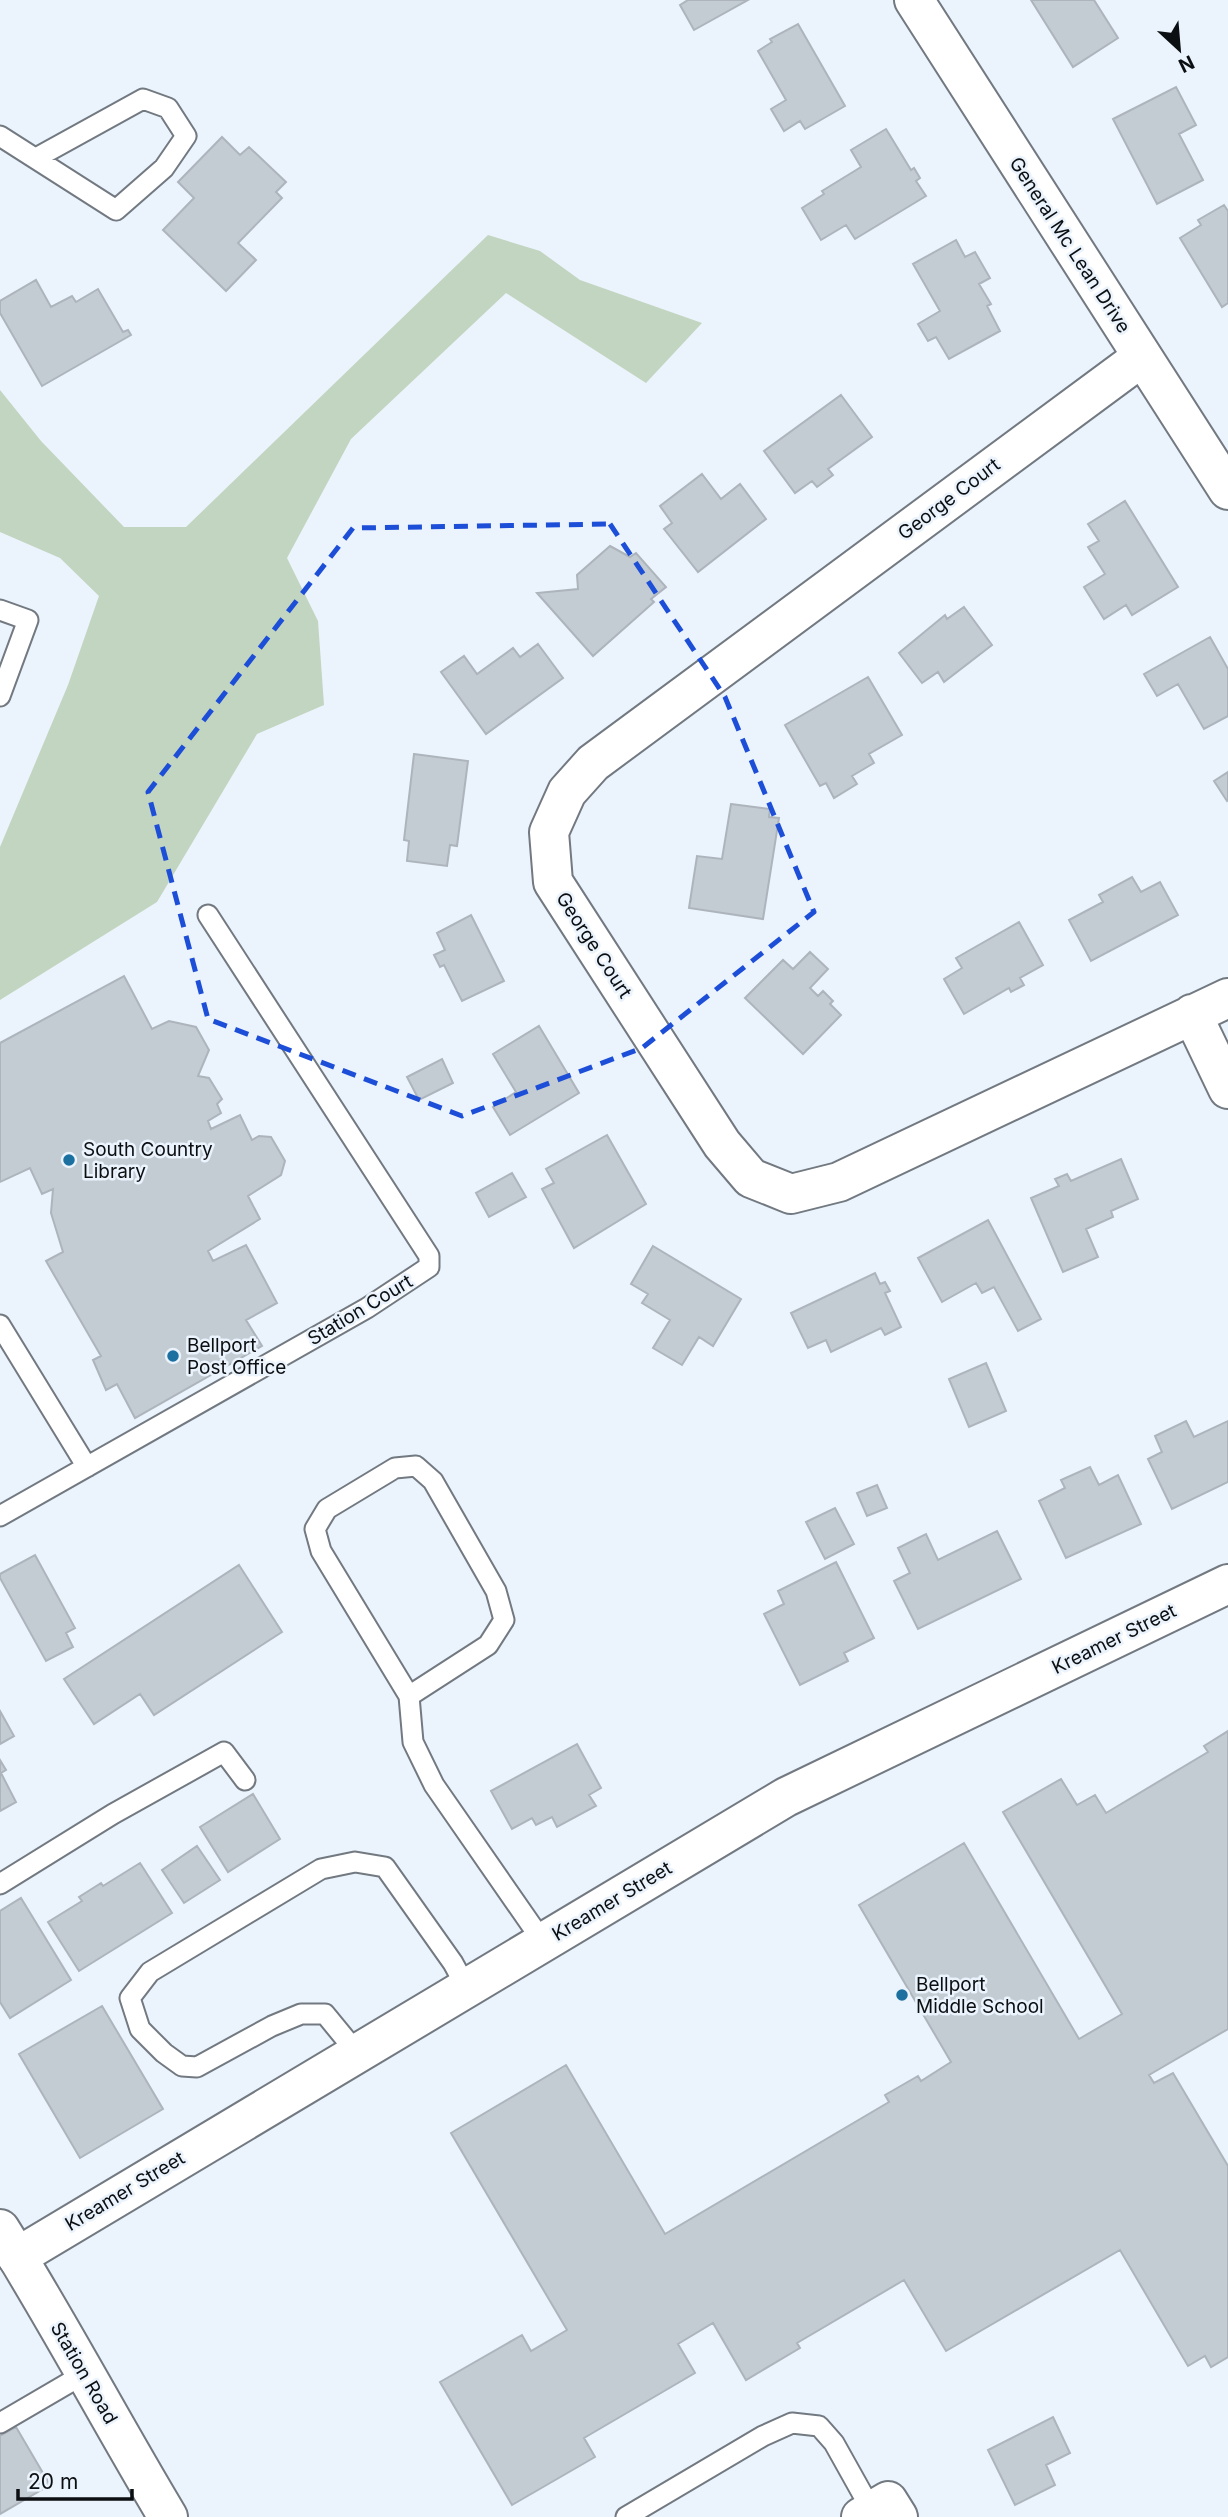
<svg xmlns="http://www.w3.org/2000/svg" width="1228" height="2517" font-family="Inter,sans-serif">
<rect width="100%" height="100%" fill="#ebf3fc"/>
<path fill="#c2d5c0" d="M488,235L540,251L580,280L702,323L646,383L506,293L351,439L287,558L318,621L324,705L257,734L157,902L0,1000V847L68,685L99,596L60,558L0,532V390L41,441L124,527H186Z"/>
<path fill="#c3cbd3" stroke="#adb4bc" stroke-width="2" d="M688,0H748L694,30L680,5Z
M1031,0H1094L1118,38L1073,67Z
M798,24L845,106L805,129L800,121L784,131L771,109L786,100L758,51L772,42L770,39Z
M1176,87L1196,125L1179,134L1203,180L1157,204L1113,119Z
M886,129L911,170L914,168L920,178L916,181L926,196L855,239L846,225L821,240L802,208L824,194L822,191L861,167L851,150Z
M222,137L240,155L249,147L286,182L276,192L282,198L238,243L256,260L226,291L163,230L194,198L178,182Z
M1224,205L1228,211V303L1222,307L1180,238L1201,225L1198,220Z
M956,240L965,257L975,252L990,278L979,284L991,304L987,306L1000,331L949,359L936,337L928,341L918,324L940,311L913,264Z
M36,280L51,307L72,296L76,302L98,289L123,332L128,330L131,335L42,386L0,313V301Z
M841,395L872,437L828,469L833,475L817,487L812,481L795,493L764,451Z
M702,474L721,499L740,484L766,519L698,572L664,529L672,523L660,506Z
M1125,501L1178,587L1132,615L1126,605L1104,619L1084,587L1105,574L1088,547L1099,541L1088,524Z
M610,546L630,557L636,553L666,587L651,599L654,602L593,656L537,593L578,589L577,575Z
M964,607L992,645L944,682L938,672L922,683L899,653L945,615L947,619Z
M1210,637L1228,669V716L1204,729L1178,684L1157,696L1144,674Z
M538,644L563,678L486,734L441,672L464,656L477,674L513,648L520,657Z
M868,677L902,735L869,754L874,763L852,776L857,784L834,798L826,783L820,786L785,725Z
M414,754L468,761L457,846L450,845L447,866L407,861L409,841L404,840Z
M1228,772V800L1227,801L1214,781Z
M731,804L770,809L769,817L779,818L763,919L689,908L697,856L722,859Z
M1132,877L1141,892L1160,882L1178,915L1091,961L1069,920L1103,902L1099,895Z
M471,915L504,981L462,1001L444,965L440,967L434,955L445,950L437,933Z
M1019,922L1043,965L1020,978L1024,985L1011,992L1009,988L964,1014L944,979L962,968L956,958Z
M810,952L828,969L810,988L818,996L823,991L833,1001L830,1004L841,1015L803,1054L745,998L783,960L793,969Z
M124,976L152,1029L169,1021L196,1027L209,1050L198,1076L209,1078L222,1099L217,1104L221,1113L208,1121L211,1129L240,1115L252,1140L259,1136L271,1137L285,1161L281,1175L248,1196L260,1219L208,1251L213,1261L246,1245L277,1303L246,1320L262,1346L135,1418L117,1384L106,1390L93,1360L101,1356L46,1261L63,1252L51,1213L53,1189L42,1194L30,1168L0,1182V1043Z
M539,1026L579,1093L510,1135L493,1107L516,1092L493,1054Z
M442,1059L453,1083L419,1100L407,1077Z
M607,1135L646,1204L574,1248L542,1189L554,1183L546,1169Z
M1121,1159L1138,1199L1111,1211L1113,1217L1086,1229L1098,1257L1063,1272L1031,1198L1059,1186L1055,1179L1067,1174L1071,1181Z
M512,1173L526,1197L489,1217L476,1193Z
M988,1220L1041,1319L1018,1331L994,1287L982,1293L976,1283L942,1302L918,1258Z
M653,1246L741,1299L713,1346L699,1337L682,1365L653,1348L670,1320L642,1303L648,1294L631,1284Z
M875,1273L880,1284L885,1282L890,1291L885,1293L901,1327L885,1335L881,1328L831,1352L826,1340L808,1348L791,1313Z
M986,1363L1006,1411L969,1427L949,1379Z
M1186,1421L1194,1437L1228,1421V1482L1172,1509L1148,1459L1162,1452L1155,1436Z
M1090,1467L1099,1485L1118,1475L1141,1524L1066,1558L1039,1501L1065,1488L1061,1480Z
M877,1485L887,1508L867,1516L857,1493Z
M835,1508L854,1544L825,1559L806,1522Z
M997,1531L1021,1579L918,1629L894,1581L910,1573L898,1548L926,1534L938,1560Z
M35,1555L75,1628L66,1633L73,1647L46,1661L0,1578V1574Z
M836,1562L874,1638L844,1653L848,1661L800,1685L764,1614L784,1604L778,1591Z
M239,1565L282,1632L154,1715L140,1694L94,1724L64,1679Z
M0,1711L14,1736L0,1744Z
M1228,1731V2029L1149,2075L1154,2083L1173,2073L1228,2166V2357L1211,2367L1205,2356L1188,2366L1120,2250L946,2351L904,2280L797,2343L800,2348L746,2380L713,2323L678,2344L695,2373L584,2438L595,2457L512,2505L440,2382L522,2335L531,2351L567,2330L451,2133L566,2065L665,2234L889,2102L885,2095L918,2076L921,2081L951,2062L859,1905L964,1843L1079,2039L1122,2014L1003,1812L1061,1779L1077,1805L1095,1795L1106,1813L1208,1752L1204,1746Z
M577,1744L601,1788L589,1795L596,1806L557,1827L552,1817L536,1825L532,1818L512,1829L491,1791Z
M0,1760L6,1770L1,1773L16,1802L0,1811Z
M253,1794L280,1839L228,1872L200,1827Z
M197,1846L220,1880L184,1903L162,1870Z
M140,1863L172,1913L79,1971L48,1922L82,1901L79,1897L101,1883L103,1886Z
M21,1898L71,1980L10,2018L0,2002V1911Z
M102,2006L163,2109L80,2158L19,2054Z
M1053,2417L1070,2453L1046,2465L1055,2485L1015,2505L988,2450Z
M16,2427L50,2485L0,2514V2436Z"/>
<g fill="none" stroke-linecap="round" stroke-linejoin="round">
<g stroke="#727981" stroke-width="23">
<path id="lane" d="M0,136L116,210L164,168L186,136L168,108L143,99L36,158
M0,610L28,620L0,696
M0,1325L87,1467
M0,1516L367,1308L429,1267V1256L208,915
M409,1696L488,1645L504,1620L496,1591L433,1481L416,1466L395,1468L327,1509L315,1529L321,1551L409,1696L413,1742L434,1785L543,1942
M0,1884L113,1814L224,1752L245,1780
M357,2053L325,2014H301L272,2026L197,2067L182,2066L164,2053L140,2029L130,1998L150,1972L321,1869L355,1862L385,1867L453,1963L466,1987
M0,2423L84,2374
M626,2517L763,2436L792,2423L819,2426L834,2443L872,2511"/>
</g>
<g stroke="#727981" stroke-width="42">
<path id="street" d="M914,0L1228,490
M1142,357L593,763L567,792L549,832L553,882L722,1144L751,1178L791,1194L839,1182L1228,998
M1192,1014L1228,1089
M17,2257L786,1797L1228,1584
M861,2517L888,2501L898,2517"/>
</g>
<g stroke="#727981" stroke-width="42">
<path id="secondary" d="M0,2229C59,2323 111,2422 168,2517"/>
</g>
<use href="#lane" stroke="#fff" stroke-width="19"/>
<use href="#street" stroke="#fff" stroke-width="38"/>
<use href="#secondary" stroke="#fff" stroke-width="38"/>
</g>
<path fill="none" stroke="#1d4ed8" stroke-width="5" stroke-dasharray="14 9" stroke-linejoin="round" d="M610,524L725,697L814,912L642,1048L462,1116L208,1019L148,792L353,528Z"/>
<g fill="#1b70a0" stroke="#ebf3fc" stroke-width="2.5">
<circle cx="69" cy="1160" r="7"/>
<circle cx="173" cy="1356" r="7"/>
<circle cx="902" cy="1995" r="7"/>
</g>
<g text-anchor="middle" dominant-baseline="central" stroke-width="5" stroke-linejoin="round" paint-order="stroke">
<g font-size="19" fill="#0c0f12" stroke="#ebf3fc">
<text transform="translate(1070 245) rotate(57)">General Mc Lean Drive</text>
<text transform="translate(949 499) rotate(-37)">George Court</text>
<text transform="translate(594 945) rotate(57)">George Court</text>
<text transform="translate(360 1310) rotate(-31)">Station Court</text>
<text transform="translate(1114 1639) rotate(-26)">Kreamer Street</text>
<text transform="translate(612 1901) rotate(-31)">Kreamer Street</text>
<text transform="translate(125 2191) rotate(-31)">Kreamer Street</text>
<text transform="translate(84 2373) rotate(60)">Station Road</text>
</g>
<g font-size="19" fill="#0c0f12" stroke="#ebf3fc" text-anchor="start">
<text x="83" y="1149">South Country<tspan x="83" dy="22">Library</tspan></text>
<text x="187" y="1345">Bellport<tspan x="187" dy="22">Post Office</tspan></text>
<text x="916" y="1984">Bellport<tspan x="916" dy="22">Middle School</tspan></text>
</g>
</g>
<g transform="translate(1179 49) rotate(154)" stroke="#ebf3fc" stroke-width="5" paint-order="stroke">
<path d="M0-5L12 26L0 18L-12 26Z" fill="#0c0f12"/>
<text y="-10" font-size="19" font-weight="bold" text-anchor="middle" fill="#0c0f12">N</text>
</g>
<path d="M18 2489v10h114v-10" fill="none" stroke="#0c0f12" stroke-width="3.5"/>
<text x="28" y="2489" font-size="21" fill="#0c0f12" stroke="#ebf3fc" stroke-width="5" paint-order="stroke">20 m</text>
</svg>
